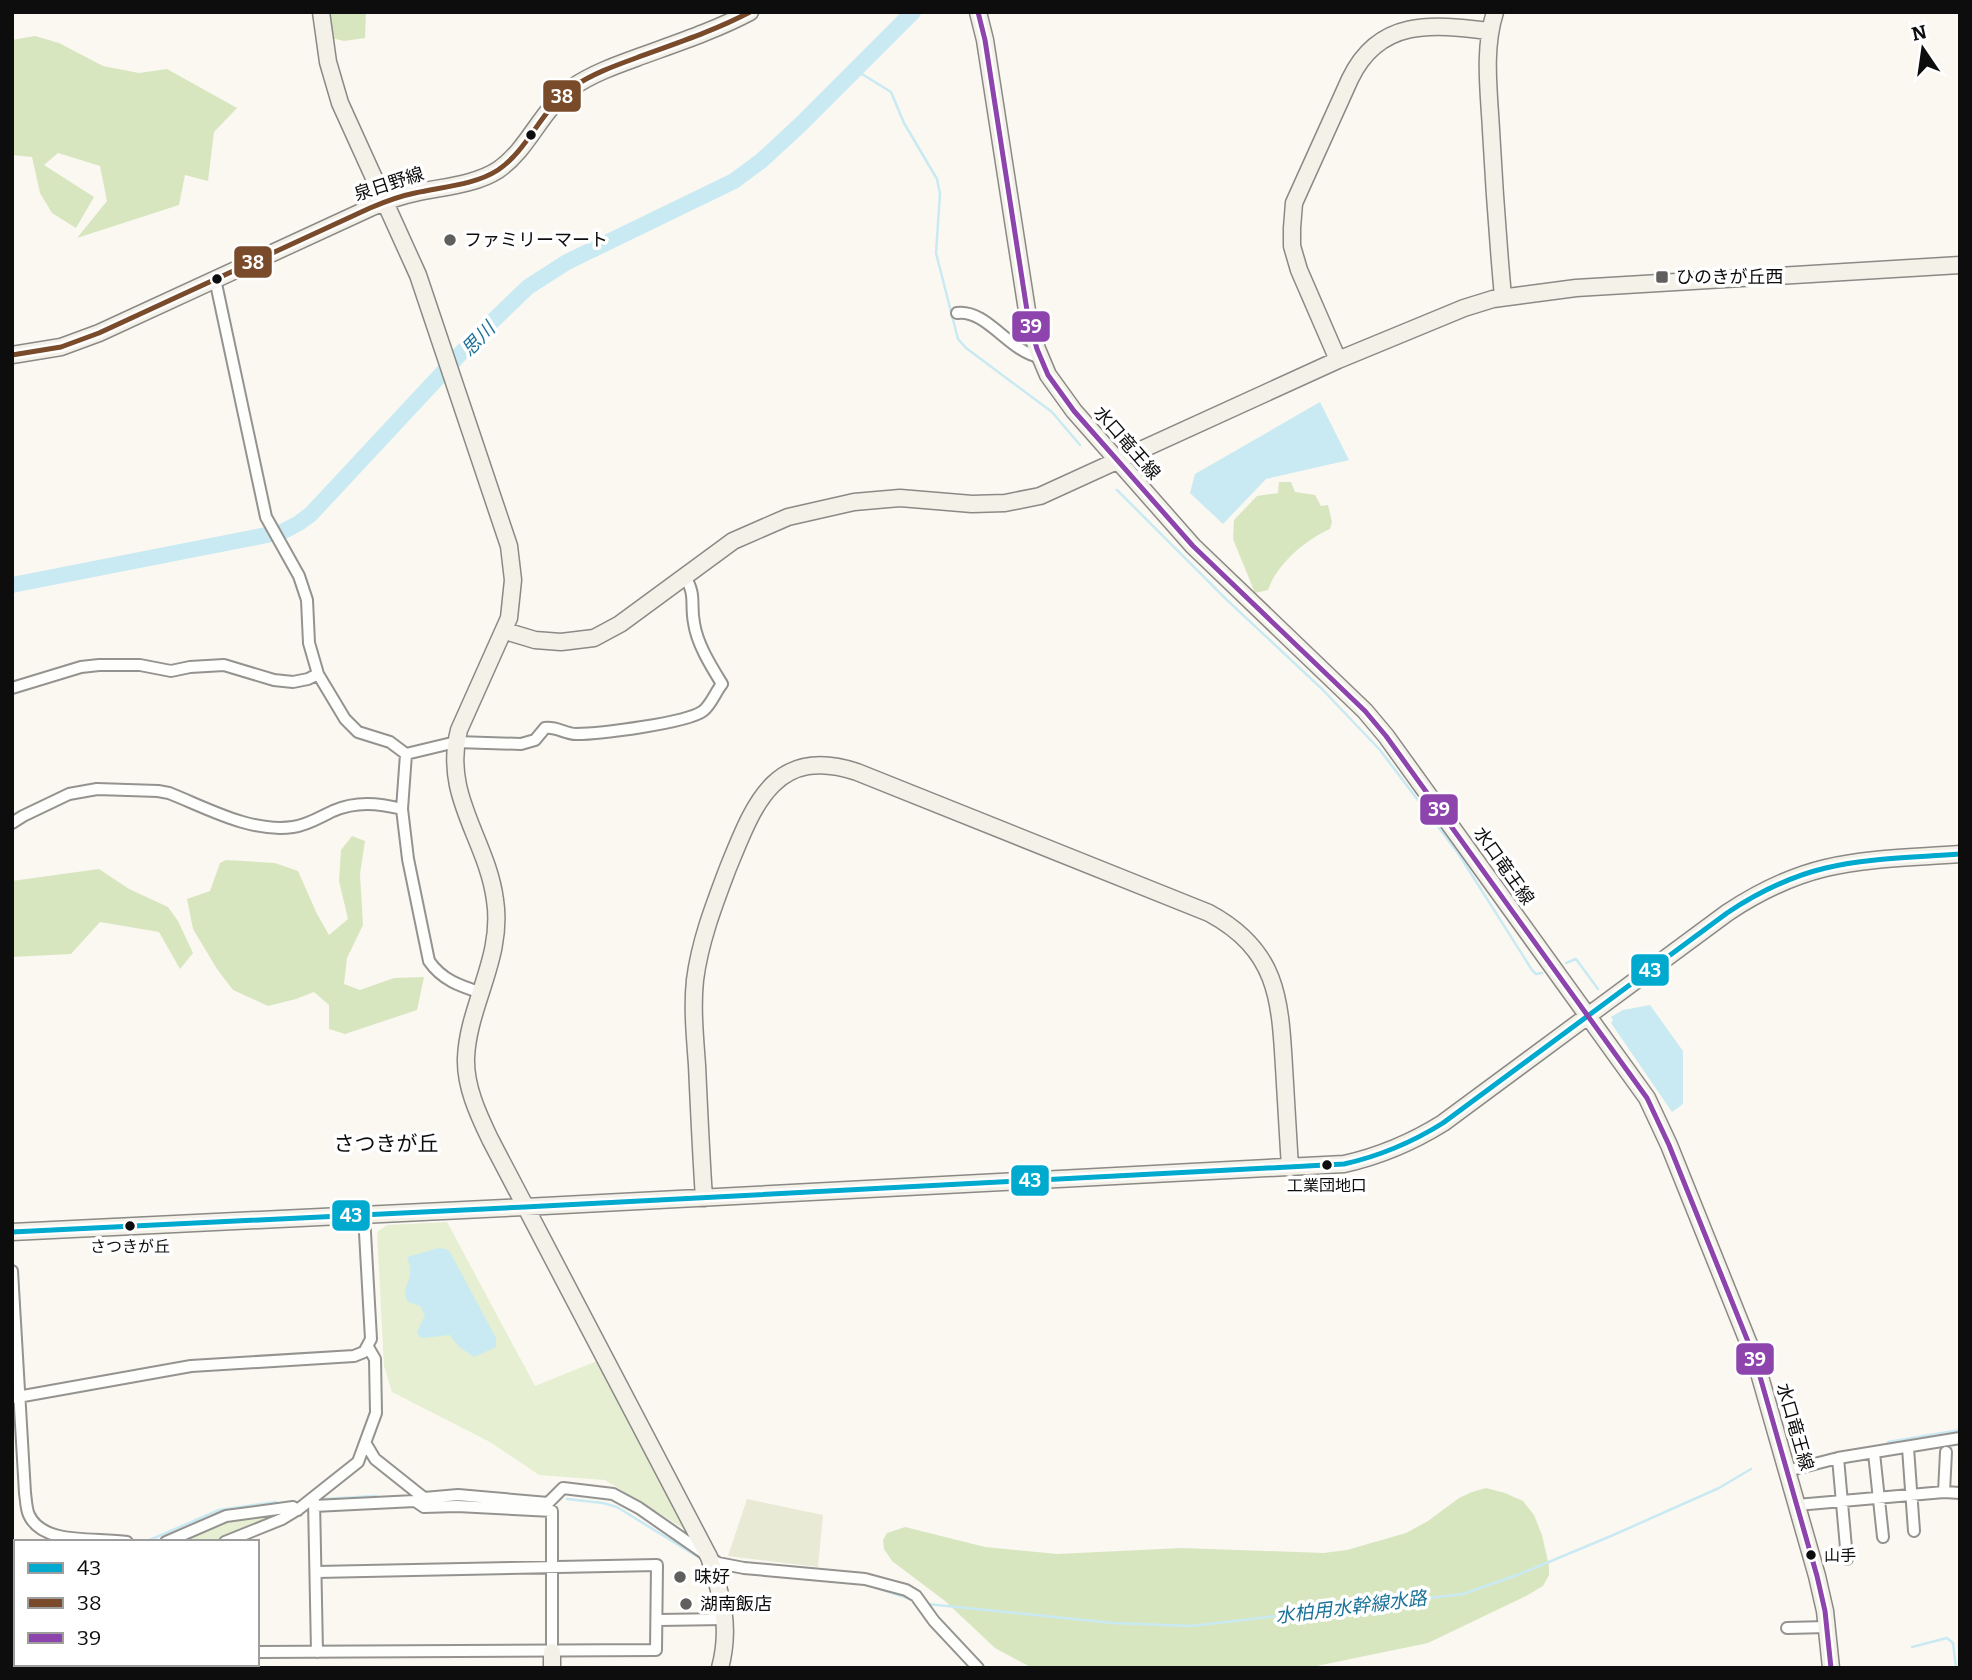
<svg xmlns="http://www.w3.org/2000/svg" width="1972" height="1680" font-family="Bitter,'Noto Sans JP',serif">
<rect width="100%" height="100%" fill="#faf8f1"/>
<path fill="#e6efd2" d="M447,1222L535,1386L597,1361L686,1530L605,1480L539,1475L490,1442L392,1392L384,1366L377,1232L387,1225Z
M290,1510L220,1539L218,1542H173L232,1517Z"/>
<path fill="#d8e6c0" d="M329,12H366L365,38L344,41L332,38Z
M35,36L59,43L103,66L139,73L167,69L237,108L214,132L208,181L185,175L179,205L77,238L107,201L100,166L58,153L44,165L94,197L76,228L52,213L40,193L32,157L12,155V40Z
M1279,482H1291L1295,492L1315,495L1321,506L1328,505L1332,522L1330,529C1305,540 1277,564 1268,590L1255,593L1233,539L1234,520L1257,496L1278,493Z
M352,836L365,841L360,874L363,925L347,958L344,984L360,990L394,978L424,977L417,1010L345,1034L329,1029V1005L314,992L296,999L268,1006L233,990L217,969L193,929L187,899L210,891L220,863L226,860L275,863L298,871L317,914L329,935L348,919L339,881L341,850Z
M99,869L129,889L168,907L178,921L193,953L180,969L159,932L100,922L71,954L12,957V881Z
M1486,1488L1505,1493L1523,1501L1534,1515L1542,1535L1549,1566V1575L1543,1586L1526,1596L1428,1643L1307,1668H1032L995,1648L945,1601L892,1561L884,1549L883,1540L887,1533L905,1527L985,1547L1057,1554L1182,1548L1323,1553L1347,1550L1406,1533L1428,1521L1459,1498L1472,1492Z"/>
<path fill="#e8ead6" d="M747,1499L823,1515L818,1567L728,1556Z"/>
<path fill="#c9eaf2" d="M1320,402L1349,460L1266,479L1223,524L1190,493L1195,474Z
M1650,1005L1683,1051V1104L1672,1112L1611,1023L1613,1020L1611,1017L1623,1010Z
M439,1248L446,1249L450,1252L496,1338V1347L474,1357L459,1347L450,1335L422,1338L418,1335L417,1332L425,1315L420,1306L408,1302C401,1290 409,1286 410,1274C411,1268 409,1263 407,1257Z"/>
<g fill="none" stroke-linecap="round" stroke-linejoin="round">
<path stroke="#c9eaf2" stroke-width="2.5" d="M848,75L862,74L891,92L904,123L937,179L940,194L936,253L958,339L966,348L1052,412L1080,445
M1117,490L1227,600L1322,689L1380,750L1458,853L1532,970L1536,974L1542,973
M1566,963L1576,959L1598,989
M1888,1442L1960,1430
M322,1499L376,1496
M567,1499L603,1503L617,1507L698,1557
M145,1542L219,1510L276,1502
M874,1587L910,1599
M12,1588L16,1587
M927,1604L1113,1623L1192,1626L1463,1594L1520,1574L1611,1536L1719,1488L1751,1469
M1912,1647L1947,1638L1953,1643L1956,1668"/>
<path stroke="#c9eaf2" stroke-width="16" d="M12,585L282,532L299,523L311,514L475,338L528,287L567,262L734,181L761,161L800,125L913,12"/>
<g stroke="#949390" stroke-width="14">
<path id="street" d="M215,279L266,517L299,576L307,600L309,643L318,674L345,719L358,732L390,742L406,754L456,742L521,744L535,740L545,728C556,726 565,734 576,734C599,734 687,723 703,711C711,705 716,691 722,684C711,666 697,644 694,623C690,602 697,596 684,575
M957,313C987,309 1009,352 1040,357
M12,688L81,667L99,665H140L171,671L190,667L224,665L274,680L293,682L308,679L318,674
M406,754L402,809L408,859L429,961C442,980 460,986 482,993
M12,823L23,816L69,794L97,789L158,791L169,793C207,808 251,833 293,827C308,825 320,817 333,811C356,801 378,803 402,809
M12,1271L25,1493C26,1499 26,1509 29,1515C43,1546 97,1537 127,1542
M12,1398L191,1366L354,1356L364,1352L371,1339L364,1215
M366,1444L375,1459L424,1498L458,1495L548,1503L563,1488L613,1494L639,1508L718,1563L744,1568L865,1579L906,1590L916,1596L934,1621L978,1668
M1908,1448L1914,1531
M1874,1453L1883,1537
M1838,1458L1847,1559
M1787,1471L1838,1458L1960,1438
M1944,1492L1946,1452
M314,1500L317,1652
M1797,1505L1944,1492L1960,1493
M314,1506L415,1501L424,1507L457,1506L552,1511V1652
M166,1542L226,1516L293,1507L298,1510
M225,1542L282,1519L300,1508L358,1462L376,1413L375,1359L368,1347
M12,1576L16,1575
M12,1596L16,1595
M658,1620L725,1619
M1787,1628L1827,1627
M257,1652L656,1650L657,1565L317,1572
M12,1659H16"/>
</g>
<g stroke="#8a8986" stroke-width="19">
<path id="secondary" d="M321,12L328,62L340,103L418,275L509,546L513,580L509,618L459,730C442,796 487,839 495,900C504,957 468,1005 466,1058C465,1086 478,1114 490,1139L709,1557C722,1596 731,1627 720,1668
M978,12L985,40L1028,317L1037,349L1048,375L1074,411L1193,546L1365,711L1386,736L1647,1098L1669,1145L1755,1359L1817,1576L1825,1611L1831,1668
M1495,12C1483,50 1489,91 1491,130C1494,186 1498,241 1503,297
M12,355L61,347L99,333L370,208C384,202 400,196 415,193C441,187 475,185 498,170C529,149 541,109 573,87C592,74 614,66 636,58C674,44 714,31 750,12
M1338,360L1299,270L1292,246V228L1294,203L1350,79C1379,18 1432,24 1489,31
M505,631L535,640L561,642L594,638L620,624L733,541L788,517L854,502L900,498L972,504L1005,503L1040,496L1338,360L1464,308L1493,299L1576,288L1960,265
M704,1198C701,1154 699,1109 697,1065C695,1037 692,1008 695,980C700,941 714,905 728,868C753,807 774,744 857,772L1209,913C1277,950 1280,997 1284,1067C1286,1101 1288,1134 1290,1168
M12,1232L525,1207L1344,1164C1380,1156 1411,1143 1443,1123L1727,913C1811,857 1864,861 1960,854
M60,1664V1668
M552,1668V1652"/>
</g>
<use href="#street" stroke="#fefefd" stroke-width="10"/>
<use href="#secondary" stroke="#f4f1e8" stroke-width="16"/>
<g stroke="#fff" stroke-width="10">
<path id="bus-1" d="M12,1232L525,1207L1344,1164C1380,1156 1411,1143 1443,1123L1727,913C1811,857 1864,861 1960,854"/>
</g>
<g stroke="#fff" stroke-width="10">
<path id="bus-2" d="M12,355L61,347L99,333L370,208C384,202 400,196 415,193C441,187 475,185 498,170C529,149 541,109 573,87C592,74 614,66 636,58C674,44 714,31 750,12"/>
</g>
<g stroke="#fff" stroke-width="10">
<path id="bus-3" d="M978,12L985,40L1028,317L1037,349L1048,375L1074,411L1193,546L1365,711L1386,736L1647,1098L1669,1145L1755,1359L1817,1576L1825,1611L1831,1668"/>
</g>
<use href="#bus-1" stroke="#00a9ce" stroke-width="5"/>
<use href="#bus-2" stroke="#7a4b2a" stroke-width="5"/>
<use href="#bus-3" stroke="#8e44ad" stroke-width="5"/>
</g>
<g fill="#0d0d0d" stroke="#fff" stroke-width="2.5">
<circle cx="531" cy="135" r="6"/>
<circle cx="217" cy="279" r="6"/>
<circle cx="1327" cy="1165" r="6"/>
<circle cx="130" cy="1226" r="6"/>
<circle cx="1811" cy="1555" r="6"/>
</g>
<g fill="#605f5d" stroke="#fff" stroke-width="2.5">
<circle cx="450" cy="240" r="7"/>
<rect x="1655" y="270" width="14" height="14" rx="3.5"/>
<circle cx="680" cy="1577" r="7"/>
<circle cx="686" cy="1604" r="7"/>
</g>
<g text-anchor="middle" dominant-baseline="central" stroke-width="7" stroke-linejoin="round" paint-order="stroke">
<g font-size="16" fill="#0d0d0d" stroke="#fff">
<text x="1327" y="1185">工業団地口</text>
<text x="130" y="1246">さつきが丘</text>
<text x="1824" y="1555" text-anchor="start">山手</text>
</g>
<g font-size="18" fill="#0d0d0d" stroke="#fff">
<text transform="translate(389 184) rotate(-18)">泉日野線</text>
<text transform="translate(1127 443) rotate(49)">水口竜王線</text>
<text transform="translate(1504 866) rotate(55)">水口竜王線</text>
<text transform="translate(1795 1427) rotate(74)">水口竜王線</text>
</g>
<g font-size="18" fill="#0d0d0d" stroke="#fff" text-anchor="start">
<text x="464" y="240">ファミリーマート</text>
<text x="1676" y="277">ひのきが丘西</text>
<text x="694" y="1577">味好</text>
<text x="700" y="1604">湖南飯店</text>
</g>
<g font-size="19" font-style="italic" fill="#1c7298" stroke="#fff">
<text transform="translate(478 339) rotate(-46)">思川</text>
<text transform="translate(1351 1607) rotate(-7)">水柏用水幹線水路</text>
</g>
<g font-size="21" fill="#0d0d0d" stroke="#fff">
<text x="386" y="1144">さつきが丘</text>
</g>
</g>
<g stroke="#fff" stroke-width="2.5">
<rect x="542" y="79" width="40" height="34" rx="7" fill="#7a4b2a"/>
<rect x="233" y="245" width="40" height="34" rx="7" fill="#7a4b2a"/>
<rect x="1011" y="310" width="40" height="33" rx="7" fill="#8e44ad"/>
<rect x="1419" y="793" width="40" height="33" rx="7" fill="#8e44ad"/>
<rect x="1630" y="953" width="40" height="34" rx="7" fill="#00a9ce"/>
<rect x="1010" y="1164" width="40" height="33" rx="7" fill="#00a9ce"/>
<rect x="331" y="1199" width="40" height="33" rx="7" fill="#00a9ce"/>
<rect x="1735" y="1342" width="40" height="34" rx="7" fill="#8e44ad"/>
</g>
<g font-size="19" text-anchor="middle" font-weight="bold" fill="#fff">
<text x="562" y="103">38</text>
<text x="253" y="269">38</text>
<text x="1031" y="333">39</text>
<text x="1439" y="816">39</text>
<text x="1650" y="977">43</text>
<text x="1030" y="1187">43</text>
<text x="351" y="1222">43</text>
<text x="1755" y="1366">39</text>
</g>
<rect width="1972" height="1680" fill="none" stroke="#0d0d0d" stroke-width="28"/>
<rect x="14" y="1540" width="245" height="126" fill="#ffffff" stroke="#9e9e9e" stroke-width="2"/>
<rect x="28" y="1563" width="35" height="10" fill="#00a9ce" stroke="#9e9e9e" stroke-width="2"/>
<text x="77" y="1575" font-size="21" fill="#0d0d0d">43</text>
<rect x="28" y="1598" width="35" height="10" fill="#7a4b2a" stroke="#9e9e9e" stroke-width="2"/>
<text x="77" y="1610" font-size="21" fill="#0d0d0d">38</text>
<rect x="28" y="1633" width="35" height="10" fill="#8e44ad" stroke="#9e9e9e" stroke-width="2"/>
<text x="77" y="1645" font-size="21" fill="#0d0d0d">39</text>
<g transform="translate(1923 49) rotate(347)" stroke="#ffffff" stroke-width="5" paint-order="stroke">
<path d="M0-5L12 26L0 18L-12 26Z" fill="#0d0d0d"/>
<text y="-10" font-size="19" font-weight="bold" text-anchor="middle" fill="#0d0d0d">N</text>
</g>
</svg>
